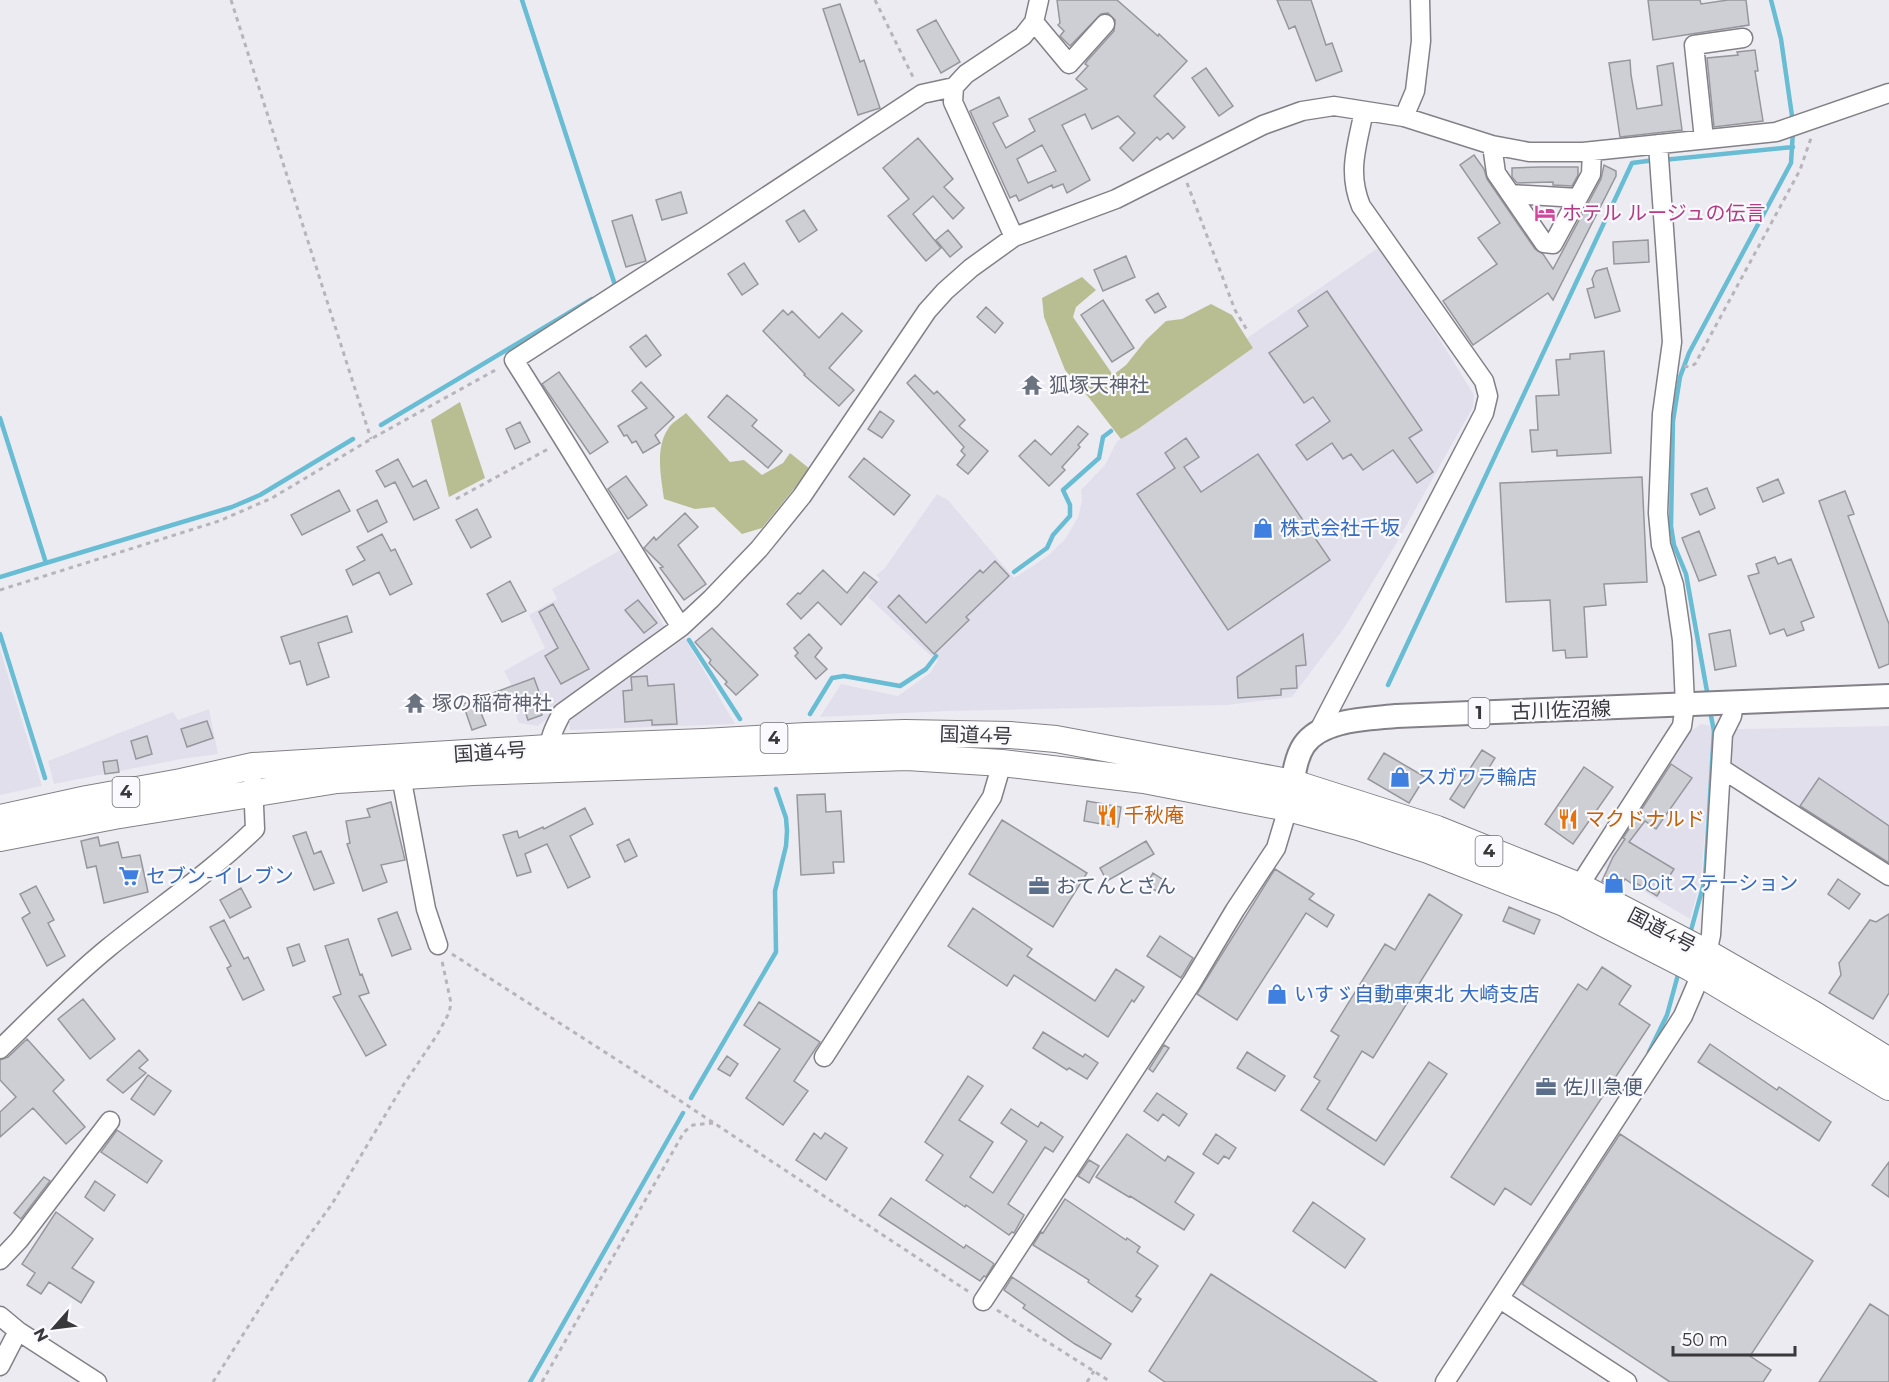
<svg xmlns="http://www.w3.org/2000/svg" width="1889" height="1382" font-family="Montserrat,'Noto Sans JP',sans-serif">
<rect width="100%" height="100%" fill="#edebf2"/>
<path fill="#e2dfec" d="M1378,248L1434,330L1474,395L1473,407L1393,549L1344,628L1292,697L1227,705L948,711L820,717L841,684L898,696L930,673L938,660L936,654L931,656L868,597L880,579L876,575L884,569L937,494L948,500L1014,578L1049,555L1066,538L1078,517L1082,501L1081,490L1105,465L1117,441L1138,429L1253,348L1247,338Z
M622,549L665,628L538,726L519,723L505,688L511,684L504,671L545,648L529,615L557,599L552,589Z
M685,638L735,724L570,730L569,721Z
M0,649L42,786L0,795Z
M209,709L218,754L181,759L54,784L48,761L173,712L178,720Z
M1701,724L1711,726L1713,735L1701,879L1690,919L1606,869L1601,864L1680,739Z
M1889,726V870L1727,763L1729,734L1736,729Z"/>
<path fill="#b9be92" d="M1082,277L1096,290L1076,307L1073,317L1113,375L1126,365L1146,340L1166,321L1182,319L1211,304L1232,315L1253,348L1138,429L1121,439L1090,399L1065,370L1044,317L1042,298Z
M460,402L485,478L449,497L431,420Z
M686,413L730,462L744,460L762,475L783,463L790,453L810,469L762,528L742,534L714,507L695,509L664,499C661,477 655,448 668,429C671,423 680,418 686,413Z"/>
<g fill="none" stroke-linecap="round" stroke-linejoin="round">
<path stroke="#68bdd4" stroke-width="4.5" d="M522,0L615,285L612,287
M1771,0L1781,39L1793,123
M1663,160L1793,147
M0,418L46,563L0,577
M381,425L592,299
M46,563L232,507L260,495L353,439
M1014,572L1047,548L1053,535L1070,516V505L1063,490L1099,458L1103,437L1111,431
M0,634L45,778
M689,640L740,719
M1388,685L1632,163L1655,160
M1708,697L1686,574L1674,545L1671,526L1673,421L1680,377L1689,353L1791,163L1793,131
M810,714L832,678L844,676L900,686L926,669L936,656
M1690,934L1705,879L1714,731L1710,711
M1649,1052L1667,1015L1679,971
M691,1098L776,952L775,891L786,846L787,831L786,818L776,789
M530,1382L683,1113"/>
</g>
<path fill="#ceced5" stroke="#96979d" stroke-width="1.5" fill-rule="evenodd" d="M1057,0H1117L1158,36L1159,34L1187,61L1154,96L1185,127L1173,139L1168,133L1160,140L1157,137L1133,161L1120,148L1135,133L1118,116L1092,129L1085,114L1062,125L1090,180L1067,193L1063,184L1053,188L1052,185L1019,201L1016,195L1010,198L970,111L999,97L1008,116L993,123L1006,148L1035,131L1029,119L1087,89L1076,79L1088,66L1085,64L1087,61L1114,31L1115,20L1108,13L1101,14L1070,46L1060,36L1064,31L1058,25L1060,23ZM1042,145L1056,171L1028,183L1017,159Z
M1277,0H1311L1326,45L1332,43L1342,71L1316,81L1295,26L1289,29Z
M1648,0H1700L1701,4L1728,0H1746L1749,25L1653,40Z
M840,4L860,62L864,60L880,108L858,115L823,9Z
M936,20L960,62L941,73L917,30Z
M1755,50L1758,71H1755L1763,121L1714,127L1707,58L1738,55L1737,52Z
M1630,60L1631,75L1637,109L1662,105L1657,66L1673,63L1682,130L1620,137L1609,63Z
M1206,68L1233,106L1219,116L1192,78Z
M918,138L953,179L944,187L964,208L953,219L933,196L913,214L941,248L926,261L888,216L909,199L883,168Z
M1474,155L1484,169L1487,179L1535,249L1543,254L1553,269L1601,179L1604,165L1616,171V176L1553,300L1548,293L1473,345L1443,301L1497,264L1478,238L1500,223L1460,165Z
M1540,167H1578V175L1572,186L1553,185V182L1517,183L1512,177V168Z
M681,192L687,213L662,220L656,200Z
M804,210L817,230L799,242L786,221Z
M632,215L646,261L626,267L612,221Z
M948,230L962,247L950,257L936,240Z
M1648,240L1649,262L1614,264L1613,242Z
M1126,256L1135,277L1103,291L1094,270Z
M744,263L758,284L742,295L728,274Z
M1607,268L1620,311L1595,318L1587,289L1594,287L1592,279L1596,271Z
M1327,291L1422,430L1409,438L1433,472L1417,483L1393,450L1363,470L1351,454L1343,459L1332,443L1307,460L1296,445L1330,421L1313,397L1304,403L1269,353L1308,326L1298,311Z
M1158,293L1166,307L1155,313L1146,300Z
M1103,300L1134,348L1112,362L1081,315Z
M986,307L1003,323L995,333L977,317Z
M783,310L788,315L792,311L819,338L842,313L862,331L829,368L854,390L839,406L804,375L805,374L763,331Z
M646,335L661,355L646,367L630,347Z
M1604,351L1611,453L1557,456V450L1532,452L1530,430H1538L1536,396L1559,395L1556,360L1570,359V354Z
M559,372L608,442L590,454L542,384Z
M915,375L934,394L937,391L965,420L959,426L988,451L968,474L957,465L965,455L961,451L964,447L907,383Z
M641,382L674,417L655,435L660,443L643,453L636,441L632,443L627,435L624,436L618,426L647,408L632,391Z
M727,395L757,420L752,426L782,451L768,468L708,417Z
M880,411L894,421L882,438L868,429Z
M520,422L530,442L515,449L506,429Z
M1078,426L1088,434L1078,445L1080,447L1062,467L1065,470L1049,486L1019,456L1035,440L1051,455Z
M1186,438L1199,457L1184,467L1201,492L1258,454L1330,560L1228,630L1137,494L1175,468L1165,453Z
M864,458L910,495L894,515L849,477Z
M398,459L413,487L426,480L439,508L414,520L395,482L385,487L376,471Z
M626,476L647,505L628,519L608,489Z
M1642,477L1647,582L1604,584L1606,605L1584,607L1587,657L1566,658L1565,650L1553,651L1550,600L1506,602L1500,483Z
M1778,479L1784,493L1763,502L1757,488Z
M1707,488L1715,508L1700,515L1691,494Z
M339,490L350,511L302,535L291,515Z
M1845,491L1854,514L1848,516L1889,624V664L1879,668L1819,501Z
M377,500L387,522L368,532L357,510Z
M477,509L491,537L471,548L456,520Z
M685,513L698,527L678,545L706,584L684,600L660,568L663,567L644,548L654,537L656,540Z
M1699,531L1716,575L1699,581L1682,538Z
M382,534L391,551L395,549L412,584L390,595L379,572L353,585L346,570L365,560L357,547Z
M1775,557L1778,564L1791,559L1814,617L1801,622L1804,630L1787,636L1784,629L1770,634L1748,576L1759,573L1756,564Z
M995,561L1009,576L966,617L969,620L934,654L888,607L899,595L926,623L980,570L983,573Z
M823,570L847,593L864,572L877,582L841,625L818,602L801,619L787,604L798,593L800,594Z
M510,581L526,611L502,622L487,594Z
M638,600L657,623L644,633L625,610Z
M553,604L589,669L561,684L545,656L558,648L539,612Z
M347,616L352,632L318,643L329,677L307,685L300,661L290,664L281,637Z
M712,628L758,675L736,695L725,684L727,682L709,663L711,660L695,642Z
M1730,630L1736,666L1715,670L1709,634Z
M809,634L822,648L815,657L827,669L816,679L795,656L798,653L794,648Z
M1303,634L1306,665L1296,666L1297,688L1281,689V695L1238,698L1237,677Z
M647,676L648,686L674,684L677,724L652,725V720L625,722L623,691L632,690L631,677Z
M534,678L545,708L540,710L542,715L528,720L519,694L481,713L486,725L472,730L463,704Z
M207,721L213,738L187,747L181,729Z
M147,736L152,754L136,759L131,741Z
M1482,750L1495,758L1464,808L1450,799Z
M1384,753L1425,777L1409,803L1368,779Z
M117,760L119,772L105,774L103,762Z
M1671,764L1692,778L1656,829L1645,821L1629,842L1674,869L1657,896L1636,883L1634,885L1625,879L1619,890L1602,881L1613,857L1625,839L1623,838Z
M1584,767L1613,787L1573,844L1545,824Z
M1819,778L1889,826V863L1800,806Z
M825,794L826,812L841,811L844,862H833L834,873L801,875L797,795Z
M1087,801L1121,807L1118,827L1084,821Z
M391,802L405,860L381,865L387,882L363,891L347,844L350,843L346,821L370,817L367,809Z
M585,808L593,824L570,836L590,877L568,888L547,844L525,854L531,872L517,876L503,835L517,831L519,838L543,827L544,829Z
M1002,820L1087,873L1053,927L969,874Z
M306,832L314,854L321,851L334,883L314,890L293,836Z
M98,837L100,846L118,842L122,858L140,855L148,892L104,903L96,866L87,868L81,841Z
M629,839L637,856L625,862L617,845Z
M1146,841L1154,854L1107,881L1100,868Z
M1275,869L1314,894L1309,899L1334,915L1327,927L1306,913L1237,1020L1197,994Z
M1153,873L1165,881L1158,892L1146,885Z
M1838,879L1860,894L1849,909L1828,894Z
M36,886L54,920L48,923L65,956L47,966L22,918L30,913L20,894Z
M241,888L251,907L230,918L220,900Z
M1429,894L1462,915L1373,1058L1362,1051L1327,1109L1376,1141L1429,1062L1447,1074L1384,1165L1301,1110L1320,1081L1314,1077L1339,1036L1331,1031L1385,944L1395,950Z
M1509,907L1540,920L1534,934L1503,921Z
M973,908L1032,949L1027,956L1095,1001L1116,969L1144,987L1134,1002L1132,1000L1108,1037L1014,975L1007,986L948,946Z
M397,912L411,949L392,956L378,919Z
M1889,914V993L1873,1019L1829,993L1841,975L1839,963L1870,920L1876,922Z
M224,920L244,959L248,957L264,990L243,1000L227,968L231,966L210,927Z
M1160,936L1193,958L1181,978L1147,956Z
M348,939L360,975L362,974L369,993L359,996L386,1045L366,1056L333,997L341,994L325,946Z
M299,944L305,961L293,966L287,948Z
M1602,967L1631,986L1619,1004L1650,1025L1531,1205L1505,1188L1494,1205L1451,1177L1578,984L1587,990Z
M83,999L115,1039L90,1059L58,1019Z
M759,1002L820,1042L794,1081L808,1091L783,1125L746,1098L780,1049L744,1025Z
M1043,1032L1083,1057L1085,1054L1098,1063L1087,1079L1069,1068L1067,1070L1033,1048Z
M27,1039L64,1080L53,1091L85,1127L66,1144L33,1108L0,1137V1112L16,1097L0,1080V1060L8,1057Z
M1710,1044L1777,1090L1779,1087L1831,1122L1819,1141L1698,1062Z
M1164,1045L1169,1048L1153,1072L1149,1069Z
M139,1050L148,1060L139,1068L146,1073L123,1093L107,1080Z
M1247,1052L1285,1076L1275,1091L1237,1068Z
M727,1056L738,1064L730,1076L718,1069Z
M148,1075L171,1091L154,1115L131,1099Z
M968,1076L983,1086L959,1120L993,1142L970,1177L993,1193L1027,1141L1001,1123L1011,1109L1038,1127L1041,1122L1063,1137L1053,1152L1045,1147L1008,1204L1024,1215L1014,1233L1012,1232L1009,1235L966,1205L965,1207L926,1180L943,1155L925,1142Z
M1157,1093L1187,1114L1179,1126L1163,1114L1158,1121L1144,1111Z
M117,1130L162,1161L147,1183L101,1152Z
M814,1133L821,1139L825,1133L847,1148L826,1180L796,1160Z
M1127,1134L1165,1161L1168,1156L1194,1173L1175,1202L1194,1215L1184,1230L1130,1196L1129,1197L1096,1177Z
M1216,1134L1236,1148L1229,1159L1224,1156L1218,1164L1203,1154Z
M1620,1134L1813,1261L1750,1356L1771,1370L1763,1382H1670L1522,1284Z
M1089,1160L1099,1166L1089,1183L1078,1176Z
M1889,1162V1197L1872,1185Z
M44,1177L50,1181L21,1219L14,1213Z
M95,1181L115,1195L104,1211L85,1197Z
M891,1198L964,1248L966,1245L993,1263L994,1264L986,1277L984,1276L980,1281L879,1215Z
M1065,1199L1126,1240L1127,1238L1140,1247L1137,1252L1158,1266L1136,1296L1141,1299L1132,1312L1088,1282L1089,1280L1033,1245L1041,1232L1043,1233Z
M1313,1202L1365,1239L1345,1268L1293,1231Z
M56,1212L93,1239L72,1268L94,1282L81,1303L49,1282L41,1294L27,1285L35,1273L22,1264Z
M1211,1274L1377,1382H1165L1149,1371Z
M1012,1277L1111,1344L1101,1359L1075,1344L1023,1308L1025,1305L1004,1290Z
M1870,1304L1889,1316V1382H1819Z"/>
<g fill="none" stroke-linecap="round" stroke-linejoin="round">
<g stroke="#838187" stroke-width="21">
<path id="minor" d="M1034,22L1069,64L1105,24
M1404,117L1415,91L1421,41L1420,0
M1704,139L1694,45L1743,38
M1492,145L1496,173L1544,243L1553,244L1591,174L1592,151
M1511,194L1578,198
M1014,237L953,102L954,87L966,74L1023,36L1034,22L1039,0
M681,627C624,539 570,448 514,360L711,233L922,94L954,87
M1318,732L1484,413L1488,396L1484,381L1361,206C1347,172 1357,146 1364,111
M548,758C548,740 554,728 562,713L681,627L711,599L759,549L802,496L927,311L945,291L971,268L1014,237L1116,199L1263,125L1302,111L1334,106L1404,117L1492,145L1529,152H1583L1776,132L1889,93
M1722,769L1889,876
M401,776L426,909L438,945
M1579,886L1682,726L1685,704L1682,640L1674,585L1661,545L1658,513L1662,414L1672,342L1658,144
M1707,953L1711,935L1723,734L1732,716L1734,703
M0,1049C35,1015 70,979 108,948C157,908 210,873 255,829L253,783
M824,1057L992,797L1002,763
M0,1260L19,1240L110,1121
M1500,1299L1627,1382
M983,1301L1192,982L1235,910L1276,848L1288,808
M0,1316L18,1331L97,1382
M0,1366L18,1331
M1445,1382L1683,1016L1701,974"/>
</g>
<g stroke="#838187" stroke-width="26">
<path id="major" d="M1290,800C1293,783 1294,760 1304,745C1322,719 1368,719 1396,716L1889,696"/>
</g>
<g stroke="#838187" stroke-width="28">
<path id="highway" d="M0,818L87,799L181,782L253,766L548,748L704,742L806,736L905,733L1010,735L1056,739L1293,783L1437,829L1579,886L1707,953L1813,1014L1889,1061
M0,838L114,816L337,780L473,772L907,757L1002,763L1144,780L1288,808L1358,827L1428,850L1564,903L1691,968L1889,1087"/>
</g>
<path stroke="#b7b5bb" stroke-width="3" stroke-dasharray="4.5 4.5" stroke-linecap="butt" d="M231,0L371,439
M875,0L914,79
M1187,183L1235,310L1247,330
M1684,366L1689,367L1695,364L1800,170L1811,138
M456,499L550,448
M0,590L219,521L272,498L371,439L499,368
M452,954L664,1090L969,1292
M997,1310L1111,1382
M213,1382L284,1270L332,1204L402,1087L437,1035L449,1013L451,1003L442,961
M542,1382L684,1132L693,1125L713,1123
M1087,1382L1094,1371"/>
<use href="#minor" stroke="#fff" stroke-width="18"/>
<use href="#major" stroke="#fff" stroke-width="22"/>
<use href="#highway" stroke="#fff" stroke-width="26"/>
</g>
<defs>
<g id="hotel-bare" transform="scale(1.62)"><path d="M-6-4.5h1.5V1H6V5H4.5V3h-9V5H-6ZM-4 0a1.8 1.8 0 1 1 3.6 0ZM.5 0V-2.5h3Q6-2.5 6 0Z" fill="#d1479c" stroke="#faf9fe" stroke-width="2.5" paint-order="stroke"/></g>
<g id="temple-bare" transform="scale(1.62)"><path d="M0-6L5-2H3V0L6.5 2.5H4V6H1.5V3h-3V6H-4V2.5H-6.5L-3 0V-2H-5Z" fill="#6b7280" stroke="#faf9fe" stroke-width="2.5" paint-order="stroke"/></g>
<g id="shop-bare" transform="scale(1.62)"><path d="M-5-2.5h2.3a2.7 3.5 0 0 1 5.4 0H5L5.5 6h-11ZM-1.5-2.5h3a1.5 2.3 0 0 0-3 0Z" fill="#3f7fe0" stroke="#faf9fe" stroke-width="2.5" paint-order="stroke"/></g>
<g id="restaurant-bare" transform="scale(1.62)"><path d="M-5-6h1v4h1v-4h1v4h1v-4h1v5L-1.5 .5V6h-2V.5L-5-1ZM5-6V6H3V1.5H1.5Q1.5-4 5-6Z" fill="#e8710a" stroke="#faf9fe" stroke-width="2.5" paint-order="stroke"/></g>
<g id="supermarket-bare" transform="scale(1.62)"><path d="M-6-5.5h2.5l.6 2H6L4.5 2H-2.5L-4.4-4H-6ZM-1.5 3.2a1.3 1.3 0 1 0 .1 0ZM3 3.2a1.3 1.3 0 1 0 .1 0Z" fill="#3f7fe0" stroke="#faf9fe" stroke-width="2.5" paint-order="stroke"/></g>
<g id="office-bare" transform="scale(1.62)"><path d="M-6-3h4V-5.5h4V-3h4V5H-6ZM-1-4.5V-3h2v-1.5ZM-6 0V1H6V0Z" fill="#5c6f8a" stroke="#faf9fe" stroke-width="2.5" paint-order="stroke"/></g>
</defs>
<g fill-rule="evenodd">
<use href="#hotel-bare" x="1545" y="213"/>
<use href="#temple-bare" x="1032" y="385"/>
<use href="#shop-bare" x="1263" y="528"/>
<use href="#temple-bare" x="415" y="703"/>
<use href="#shop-bare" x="1400" y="777"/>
<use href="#restaurant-bare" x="1107" y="815"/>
<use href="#restaurant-bare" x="1568" y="819"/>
<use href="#supermarket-bare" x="129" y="876"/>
<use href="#shop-bare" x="1614" y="883"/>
<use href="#office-bare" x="1039" y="886"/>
<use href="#shop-bare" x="1277" y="994"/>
<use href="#office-bare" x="1546" y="1087"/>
</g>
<g text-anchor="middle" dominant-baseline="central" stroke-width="4.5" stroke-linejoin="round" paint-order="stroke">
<g fill="#faf9fe" stroke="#737376" stroke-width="1.5">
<rect x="1468.5" y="698" width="21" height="30" rx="4.5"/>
<rect x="760.5" y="723" width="27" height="30" rx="4.5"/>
<rect x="112.5" y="777" width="27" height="30" rx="4.5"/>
<rect x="1475.5" y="836" width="27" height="30" rx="4.5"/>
</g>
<g font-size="18" font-weight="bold" fill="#39393b">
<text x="1479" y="713">1</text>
<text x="774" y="738">4</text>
<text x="126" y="792">4</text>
<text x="1489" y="851">4</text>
</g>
<g font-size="20" fill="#b23c85" stroke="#faf9fe" text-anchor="start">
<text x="1562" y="213">ホテル ルージュの伝言</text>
</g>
<g font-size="20" fill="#5b616d" stroke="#faf9fe" text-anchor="start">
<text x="1049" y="385">狐塚天神社</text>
<text x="432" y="703">塚の稲荷神社</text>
</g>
<g font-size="20" fill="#366cbe" stroke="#faf9fe" text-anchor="start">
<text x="1280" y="528">株式会社千坂</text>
<text x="1417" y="777">スガワラ輪店</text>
<text x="146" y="876">セブン-イレブン</text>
<text x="1631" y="883">Doit ステーション</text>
<text x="1294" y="994">いすゞ自動車東北 大崎支店</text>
</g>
<g font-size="20" fill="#39393b" stroke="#faf9fe">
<text transform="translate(1561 710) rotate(-2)">古川佐沼線</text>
<text transform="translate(976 735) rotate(2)">国道4号</text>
<text transform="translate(490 752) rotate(-4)">国道4号</text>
<text transform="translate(1662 930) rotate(27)">国道4号</text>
</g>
<g font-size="20" fill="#c56008" stroke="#faf9fe" text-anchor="start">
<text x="1124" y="815">千秋庵</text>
<text x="1585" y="819">マクドナルド</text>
</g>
<g font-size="20" fill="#4e5e75" stroke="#faf9fe" text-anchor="start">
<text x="1056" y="886">おてんとさん</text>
<text x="1563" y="1087">佐川急便</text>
</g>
</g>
<g transform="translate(54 1328) rotate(242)" stroke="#faf9fe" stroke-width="4.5" paint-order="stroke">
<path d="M0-4.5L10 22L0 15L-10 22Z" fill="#39393b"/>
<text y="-9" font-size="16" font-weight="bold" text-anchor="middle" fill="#39393b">N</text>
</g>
<path d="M1673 1346v9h122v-9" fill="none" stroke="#39393b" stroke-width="3"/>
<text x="1682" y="1346" font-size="18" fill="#39393b" stroke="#faf9fe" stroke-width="4.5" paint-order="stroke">50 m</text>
</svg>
